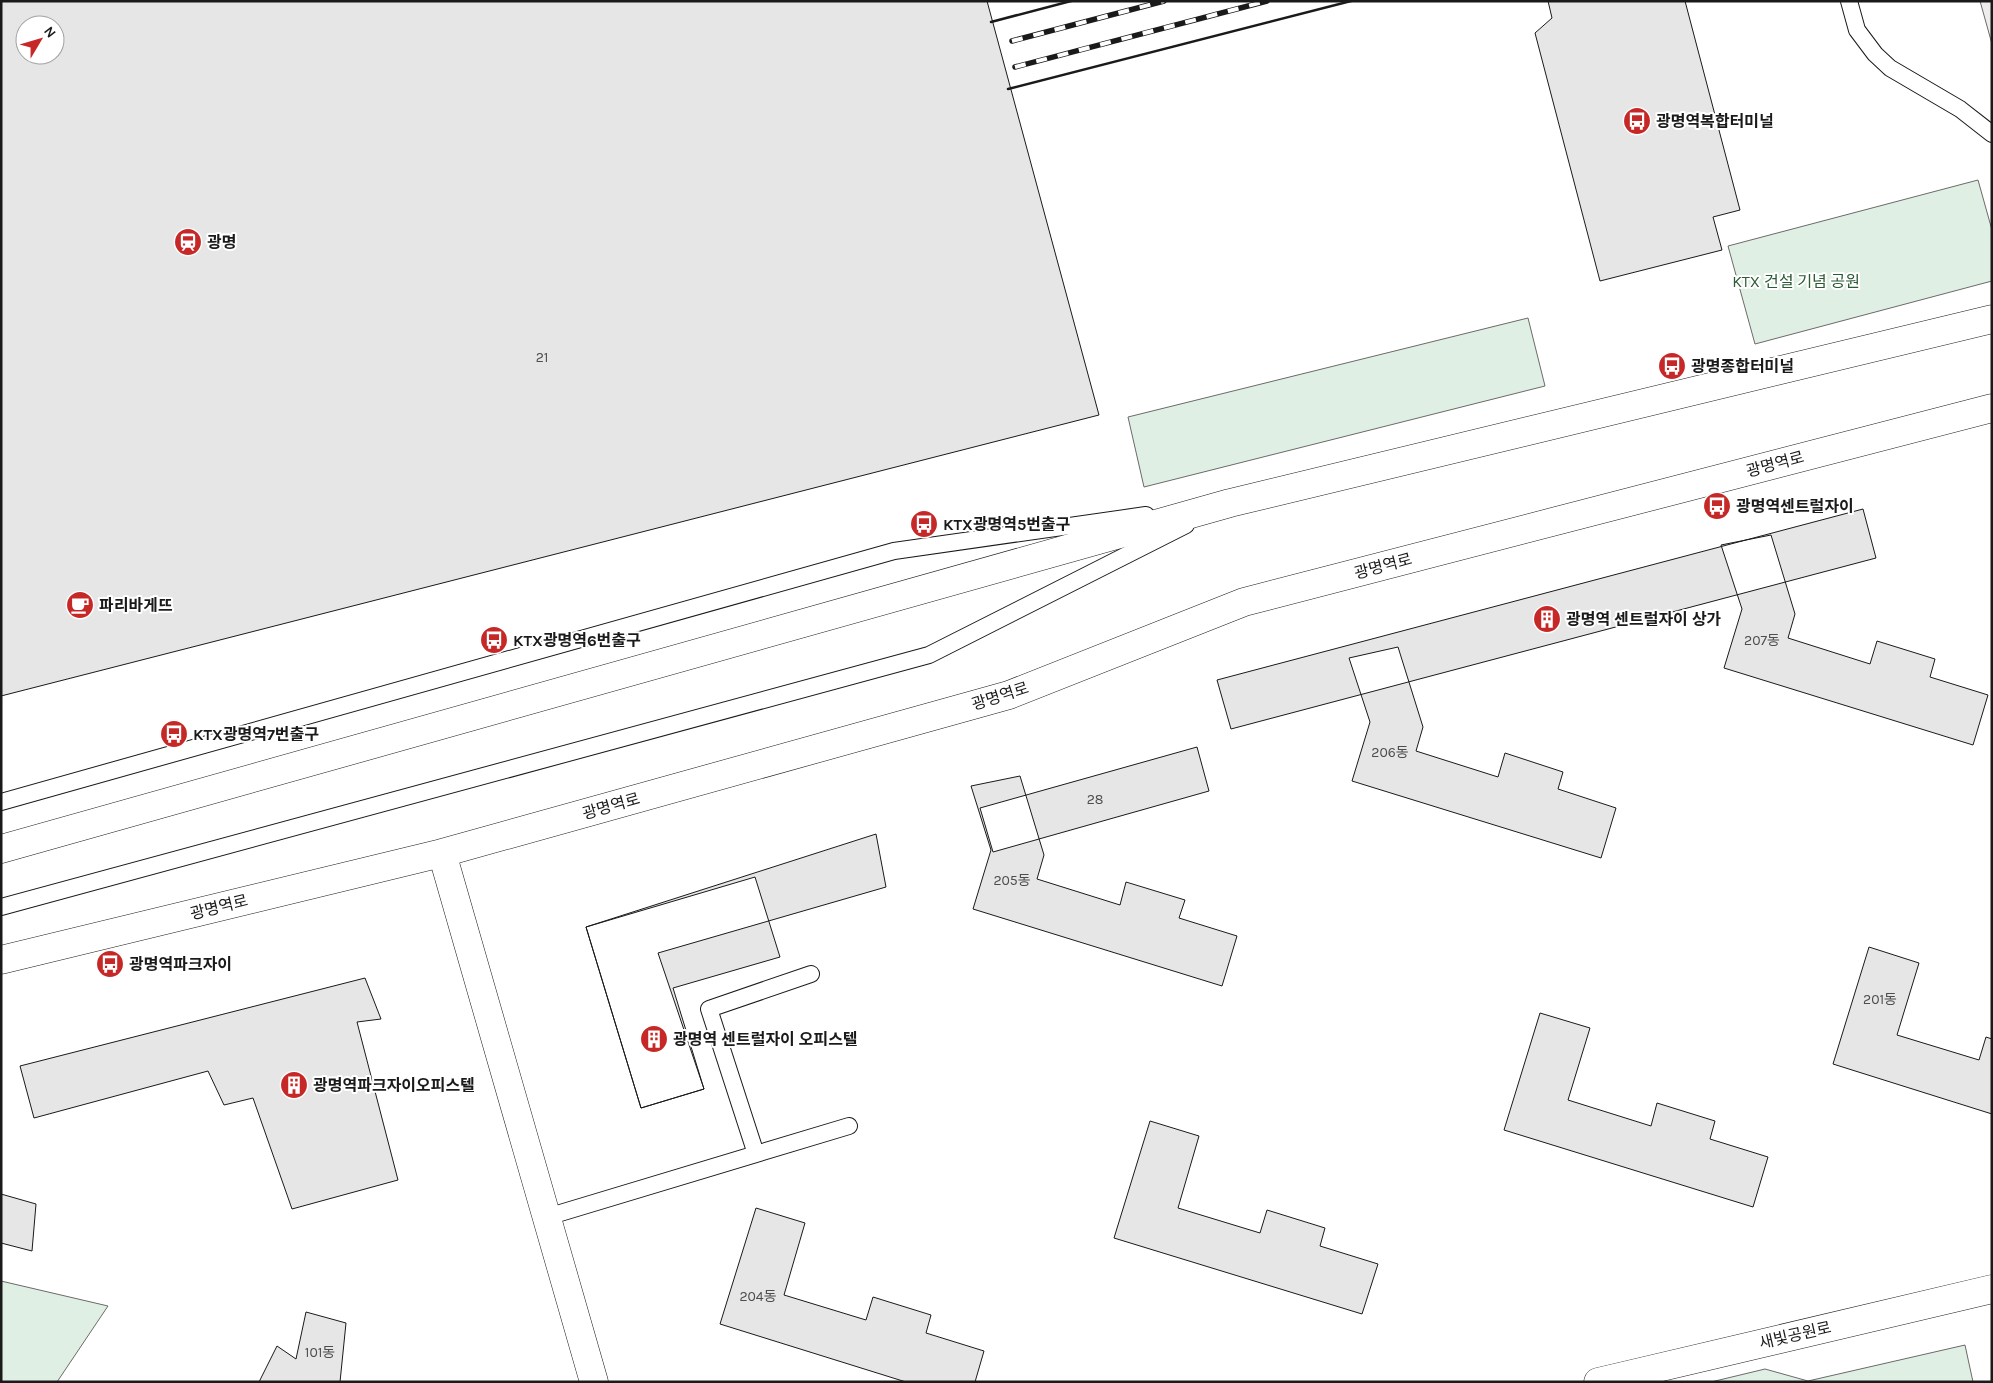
<svg xmlns="http://www.w3.org/2000/svg" width="1993" height="1383" font-family="Karla,'Noto Sans KR',sans-serif">
<rect width="100%" height="100%" fill="#fff"/>
<path fill="#e0efe3" stroke="#6a6a6a" d="M1978,180L1992,230V281L1755,344L1728,246Z
M1528,318L1545,386L1144,487L1128,417Z
M1,1281L108,1306L57,1382H1Z
M1965,1345L1973,1382H1711L1765,1369L1808,1381Z"/>
<path fill="#ededed" stroke="#6a6a6a" d="M1980,1H1992V44Z"/>
<path fill="#e6e6e6" stroke="#1a1a1a" fill-rule="evenodd" d="M1,1H987L1099,415L1,696ZM25,25H55V55H25Z
M1548,1H1685L1740,210L1713,217L1722,250L1600,281L1535,33L1552,18Z
M1863,509L1876,558L1231,729L1217,680Z
M1771,535L1795,614L1788,638L1870,664L1877,641L1935,659L1930,677L1988,695L1973,745L1724,668L1742,609L1721,545Z
M1398,647L1423,727L1416,751L1498,777L1505,753L1563,772L1558,789L1616,808L1601,858L1352,781L1370,722L1349,658Z
M1197,747L1209,791L993,852L980,808Z
M1020,776L1044,855L1037,879L1120,905L1126,882L1185,900L1179,918L1237,936L1222,986L973,909L991,850L971,786Z
M876,834L886,887L658,953L704,1089L641,1108L586,927Z
M755,877L780,957L673,988L704,1089L641,1108L586,927Z
M1869,947L1919,963L1897,1035L1979,1060L1986,1037L1992,1039V1114L1833,1064Z
M365,978L381,1019L357,1022L398,1180L292,1209L253,1098L224,1105L208,1071L34,1118L20,1066Z
M1540,1013L1590,1028L1568,1100L1651,1126L1657,1103L1715,1121L1710,1139L1768,1157L1753,1207L1504,1130Z
M1150,1121L1199,1136L1178,1208L1260,1233L1267,1210L1325,1228L1320,1246L1378,1264L1362,1314L1114,1238Z
M1,1194L36,1204L32,1251L1,1243Z
M756,1208L805,1223L784,1295L866,1320L873,1297L931,1315L926,1333L984,1351L975,1382H906L720,1324Z
M306,1312L346,1323L340,1382H259L277,1346L296,1359Z"/>
<g fill="none" stroke-linecap="round" stroke-linejoin="round">
<g stroke="#1a1a1a" stroke-width="18">
<path id="lane" d="M1849,1L1857,30L1875,54L1890,68L1960,109L1992,134
M1,802L894,551L1146,515
M1,907L929,655L1186,525
M756,1154L709,1009L811,974
M547,1217L849,1126"/>
</g>
<g stroke="#1a1a1a" stroke-width="29">
<path id="secondary" d="M1,849L1230,503L1992,319
M442,853L594,1382
M1,960L442,853L1009,695L1244,602L1992,408
M1598,1382L1992,1289"/>
</g>
<use href="#lane" stroke="#fff" stroke-width="16"/>
<use href="#secondary" stroke="#fff" stroke-width="28"/>
<g stroke="#1a1a1a" stroke-width="5.5">
<path id="rail" d="M1012,41L1164,1
M1015,67L1267,1"/>
</g>
<use href="#rail" stroke="#fff" stroke-width="4" stroke-dasharray="11" stroke-linecap="butt"/>
<path stroke="#1a1a1a" stroke-width="2.5" d="M991,22L1071,1
M1008,89L1351,1"/>
</g>
<defs>
<g id="bus-disc" transform="scale(1.4375)"><circle r="9.5" fill="#c62828" stroke="#fff"/><path d="M-5-6H5V4H4V6H2V4H-2V6H-4V4H-5ZM-3.5-4V0h7V-4ZM-3.5 1.2v1.5H-2V1.2ZM2 1.2v1.5H3.5V1.2Z" fill="#fff"/></g>
<g id="station-disc" transform="scale(1.4375)"><circle r="9.5" fill="#c62828" stroke="#fff"/><path d="M-3-6H3Q5-6 5-4V2Q5 4 3 4L4.5 6H3L1.5 4h-3L-3 6H-4.5L-3 4Q-5 4-5 2V-4Q-5-6-3-6ZM-3.5-4v3h7v-3ZM-3.5 1v1.5H-2V1ZM2 1v1.5H3.5V1Z" fill="#fff"/></g>
<g id="cafe-disc" transform="scale(1.4375)"><circle r="9.5" fill="#c62828" stroke="#fff"/><path d="M-5.5-4.5H6V0H3Q3 3.5 0 3.5H-2.5Q-5.5 3.5-5.5 0ZM3-3.2v2h1.7v-2ZM-6 4.5H4V6H-6Z" fill="#fff"/></g>
<g id="building-disc" transform="scale(1.4375)"><circle r="9.5" fill="#c62828" stroke="#fff"/><path d="M-4-6H4V6H1V3H-1V6H-4ZM-2.5-4.3h1.7v1.8h-1.7ZM.8-4.3h1.7v1.8H.8ZM-2.5-1h1.7V.8h-1.7ZM.8-1h1.7V.8H.8Z" fill="#fff"/></g>
</defs>
<g fill-rule="evenodd">
<use href="#bus-disc" x="1637" y="121"/>
<use href="#station-disc" x="188" y="242"/>
<use href="#bus-disc" x="1672" y="366"/>
<use href="#bus-disc" x="1717" y="506"/>
<use href="#bus-disc" x="924" y="524"/>
<use href="#cafe-disc" x="80" y="605"/>
<use href="#building-disc" x="1547" y="619"/>
<use href="#bus-disc" x="494" y="640"/>
<use href="#bus-disc" x="174" y="734"/>
<use href="#bus-disc" x="110" y="964"/>
<use href="#building-disc" x="654" y="1039"/>
<use href="#building-disc" x="294" y="1085"/>
</g>
<g text-anchor="middle" dominant-baseline="central" stroke-width="4" stroke-linejoin="round" paint-order="stroke">
<g font-size="14" fill="#4d4d4d">
<text x="542" y="357">21</text>
<text x="1762" y="640">207동</text>
<text x="1390" y="752">206동</text>
<text x="1095" y="799">28</text>
<text x="1012" y="880">205동</text>
<text x="1880" y="999">201동</text>
<text x="758" y="1296">204동</text>
<text x="320" y="1352">101동</text>
</g>
<g font-size="16" font-weight="bold" fill="#1a1a1a" stroke="#fff" text-anchor="start">
<text x="1656" y="121">광명역복합터미널</text>
<text x="207" y="242">광명</text>
<text x="1691" y="366">광명종합터미널</text>
<text x="1736" y="506">광명역센트럴자이</text>
<text x="943" y="524">KTX광명역5번출구</text>
<text x="99" y="605">파리바게뜨</text>
<text x="1566" y="619">광명역 센트럴자이 상가</text>
<text x="513" y="640">KTX광명역6번출구</text>
<text x="193" y="734">KTX광명역7번출구</text>
<text x="129" y="964">광명역파크자이</text>
<text x="673" y="1039">광명역 센트럴자이 오피스텔</text>
<text x="313" y="1085">광명역파크자이오피스텔</text>
</g>
<g font-size="16" fill="#2b5a34" stroke="#fff">
<text x="1796" y="281">KTX 건설 기념 공원</text>
</g>
<g font-size="16" fill="#1a1a1a" stroke="#fff">
<text transform="translate(1775 464) rotate(-15)">광명역로</text>
<text transform="translate(1383 566) rotate(-15)">광명역로</text>
<text transform="translate(1000 696) rotate(-18)">광명역로</text>
<text transform="translate(611 806) rotate(-16)">광명역로</text>
<text transform="translate(219 907) rotate(-14)">광명역로</text>
<text transform="translate(1795 1335) rotate(-13)">새빛공원로</text>
</g>
</g>
<rect width="1993" height="1383" fill="none" stroke="#1a1a1a" stroke-width="5"/>
<g transform="translate(40 40) rotate(52)"><circle r="24" fill="#ffffff" stroke="#a3a3a3"/>
<path d="M0-4L9 19L0 12L-9 19Z" fill="#c62828"/>
<text y="-8" font-size="14" font-weight="bold" text-anchor="middle" fill="#1a1a1a">N</text>
</g>
</svg>
